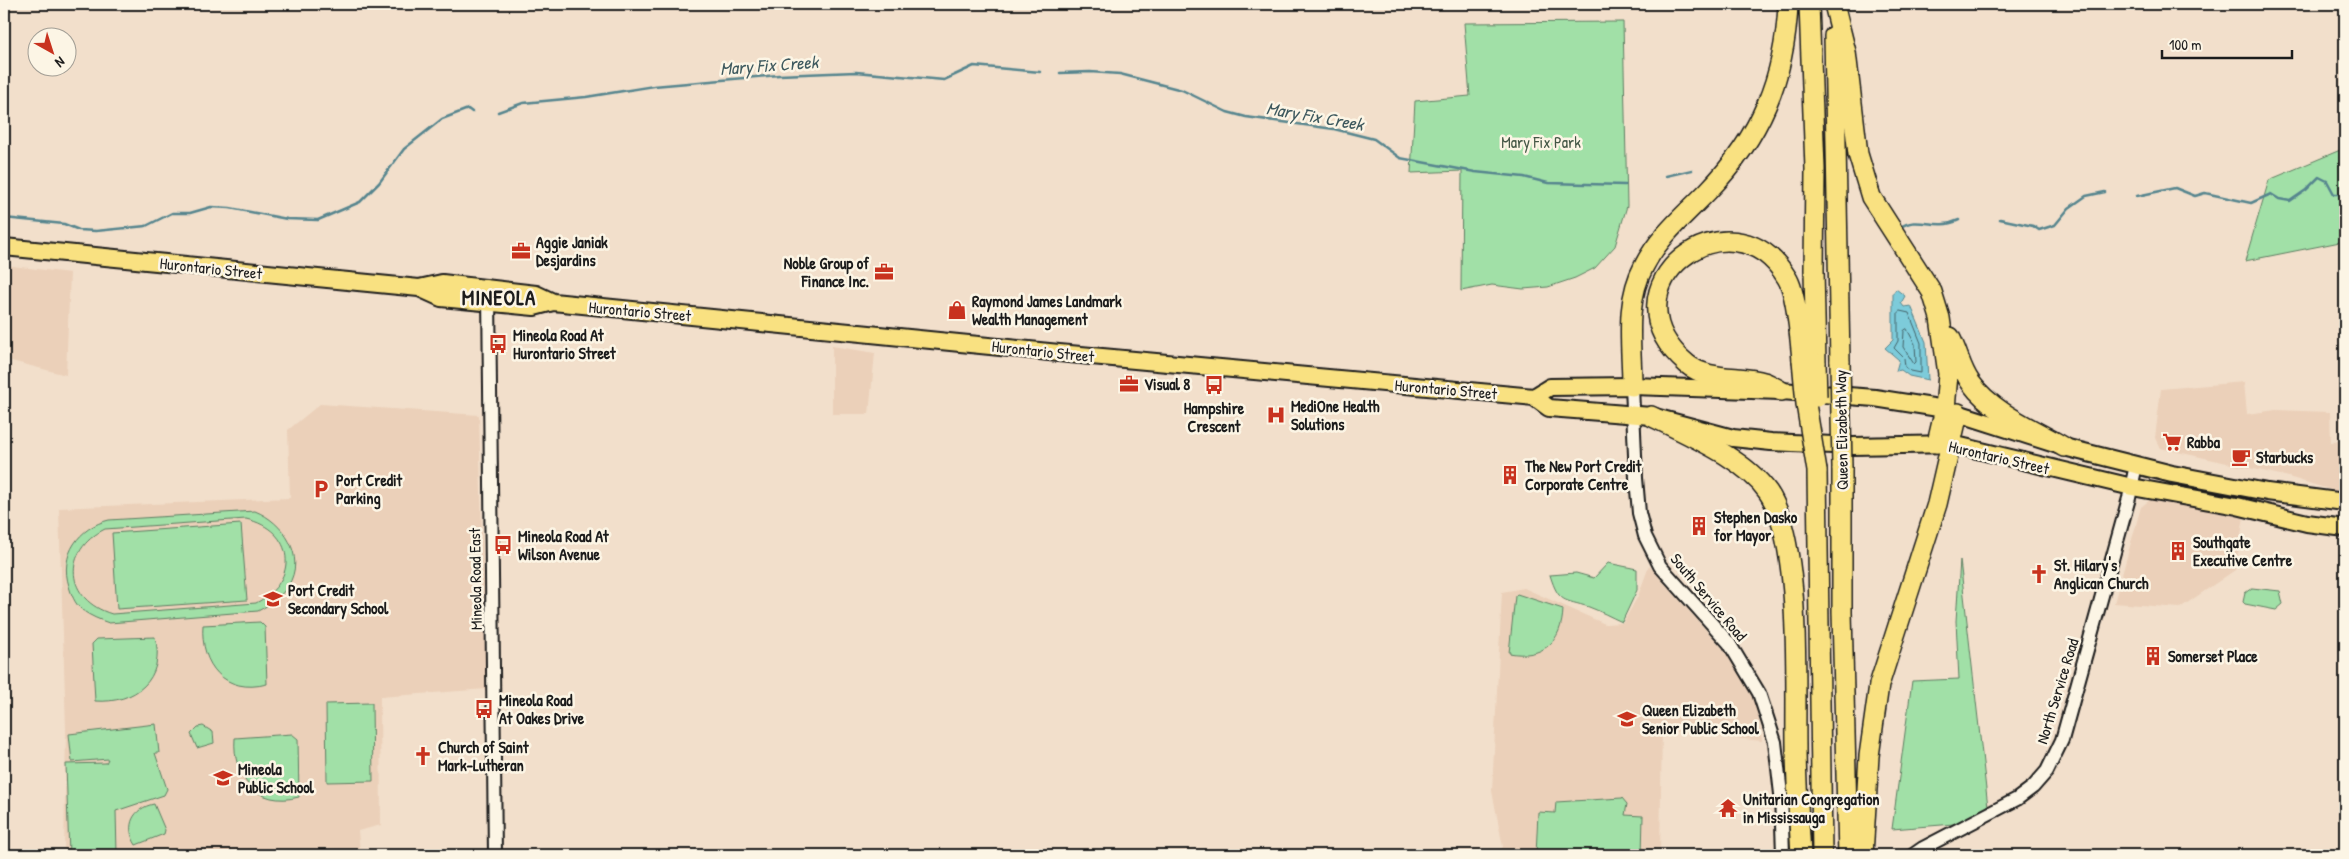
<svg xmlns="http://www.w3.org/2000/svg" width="2349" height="859" font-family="'Patrick Hand',sans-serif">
<rect width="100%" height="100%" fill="#f2dfcb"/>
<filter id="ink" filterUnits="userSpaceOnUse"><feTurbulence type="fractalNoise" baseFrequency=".02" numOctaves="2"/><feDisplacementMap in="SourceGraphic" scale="10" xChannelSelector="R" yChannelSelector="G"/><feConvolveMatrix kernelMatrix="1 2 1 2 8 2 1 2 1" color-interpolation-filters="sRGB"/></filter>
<g filter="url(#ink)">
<path fill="#ebd0b9" d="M4,265L70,273L66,375L4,359Z
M832,346L875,353L869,414H832Z
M2244,382L2247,414L2276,410L2330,412L2331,443L2345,439V494L2285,476L2160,448L2155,438L2161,389Z
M320,404L479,415L486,689L380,697L381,825L358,831L360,851L326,848L322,855H64L66,730L59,508L290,498L288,430Z
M2151,499L2244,517L2235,570L2180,608L2114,603L2141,507Z
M1649,566L1723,649L1748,688L1757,709L1762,741L1662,730L1660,855H1495L1503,847L1492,791L1502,592L1524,588L1605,624L1623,623L1638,596Z"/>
<path fill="#a1e0a7" stroke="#5e7e62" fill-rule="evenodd" d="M1623,22L1627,206L1615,246L1595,268L1575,278L1548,287L1523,289L1492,285L1461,291L1462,171L1411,173L1415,101L1470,96L1464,23Z
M2345,148V241L2245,261L2269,180Z
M255,511C283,522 307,556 288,586C280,598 269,605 258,611L109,623C100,620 90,616 82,610C75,604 71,594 69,586C59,555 79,527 109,520ZM246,519C295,530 300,580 256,603L112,614C65,600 61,551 105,529Z
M241,524L247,600L117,609L112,533Z
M1960,560L1988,807L1954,824L1892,829L1912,681L1959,679L1956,621Z
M1608,563L1637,569V590L1622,622C1611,617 1600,611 1589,607C1564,599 1559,604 1550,575L1576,573L1594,578Z
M2252,588L2280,591L2283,604L2276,610L2245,604L2243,602L2245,593Z
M1517,594L1563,609C1562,643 1542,659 1509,653L1515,596Z
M260,622L265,627L267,684C225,695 200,665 203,625Z
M155,637C166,679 135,704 95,701L92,644L97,639Z
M372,703L373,781L327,782L326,704Z
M156,724L159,753H155L167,789L164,795L116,811L117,854L69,855L66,764L106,763L108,759L72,762L69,734Z
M203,726L213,732L214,743L197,748L191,734L198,727Z
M292,734L298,739L299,797C257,808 232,777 235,738Z
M1622,798L1627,804L1625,815L1643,816L1642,855H1536L1538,812L1555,813L1556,802Z
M154,804L165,830L164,834L136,845C124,826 133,808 154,804Z"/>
<path fill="#7dcbda" stroke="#56858e" d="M1896,289L1905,296L1901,303L1904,307L1911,306L1926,342L1928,380L1909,376L1901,370L1896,371L1899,360L1885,348L1893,340V293Z"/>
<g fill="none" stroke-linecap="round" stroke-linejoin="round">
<path stroke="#436268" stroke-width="1" d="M1900,311L1909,313L1921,343V373L1911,371L1905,367L1904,358L1894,348L1898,341V313Z
M1907,329L1915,344L1916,362L1914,364L1903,347L1904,331Z"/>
<path stroke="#56858e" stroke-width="2.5" d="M1060,73L1090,72L1120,74L1182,90L1227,112L1246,117L1334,129L1374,139L1400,158L1475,172L1524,177L1548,183L1625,185
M498,112L523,103L586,97L654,86L779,75L856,72L944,80L974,66L1040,72
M1666,176L1692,170
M2137,196L2175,188L2195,196L2205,193L2251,203L2271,194L2279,199L2290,201L2306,190L2319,177L2327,181L2334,194H2345
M4,218L64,224L79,230L96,231L146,226L172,213H190L211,207L230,208L287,219L318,220L360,202L379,183L404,149L442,119L468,109L472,112
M2000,219L2033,226L2039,230L2055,225L2069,208L2086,196L2105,192
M1899,228C1919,214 1934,232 1959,220"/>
<g stroke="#1c1c1c" stroke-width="16">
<path id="tertiary" d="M489,294L495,855
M1632,386L1636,478L1639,513L1645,536L1660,566L1729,643L1759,693L1775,742L1781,794L1783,855
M1913,855L1923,848L2017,799L2033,787L2047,771L2062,740L2129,498L2136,465"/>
</g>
<g stroke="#1c1c1c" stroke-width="20">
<path id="primary" d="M4,247L419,288L441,298L534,307L553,302L1059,353L1534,397L1549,408L1651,416L1733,438L1771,442L1853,446L1952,444L2132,487L2237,506L2307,523L2345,528
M419,288L442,283L536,294L553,302
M1534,397L1550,387L1632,386L1781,391L1875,398L1945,409L2064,447L2172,474L2267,492L2345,502"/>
</g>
<g stroke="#1c1c1c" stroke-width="22">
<path id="motorway" d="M1809,4L1815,169L1814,270L1816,363
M1834,4L1846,52L1858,154L1871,197L1932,292L1940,318L1948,374L1945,409L1937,443
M1834,36L1840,362
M1950,337C1958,352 1961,370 1971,383C1992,412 2033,429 2064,447
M1632,386C1632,346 1624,303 1644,266C1659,236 1685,215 1708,191C1760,137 1785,79 1788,4
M1781,391C1776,388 1770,384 1764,382C1740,375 1707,381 1687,364C1597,288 1731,185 1787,278C1797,294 1800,340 1802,360
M1651,416C1688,435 1743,457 1768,492C1802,541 1795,683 1796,745C1796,782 1799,819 1801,855
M1842,468V612L1848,855
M1817,471L1822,855
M1863,855L1869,756L1879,685L1937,504L1958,413"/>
</g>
<use href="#tertiary" stroke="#fcf5e5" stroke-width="12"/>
<use href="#primary" stroke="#f9e181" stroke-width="16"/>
<use href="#motorway" stroke="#f9e181" stroke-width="19"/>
<g stroke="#1c1c1c" stroke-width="22" stroke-linecap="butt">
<path id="motorway-bridge" d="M1802,360L1806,404L1817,471
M1840,362L1842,468
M1816,363L1817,397"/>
</g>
<use href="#motorway-bridge" stroke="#f9e181" stroke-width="19"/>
</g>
</g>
<defs>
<g id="office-bare" transform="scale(1.5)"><path d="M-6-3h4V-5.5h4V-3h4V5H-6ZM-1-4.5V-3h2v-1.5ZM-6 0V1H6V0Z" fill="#c8321e" stroke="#fcf5e5" stroke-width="2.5" paint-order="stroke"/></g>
<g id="shop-bare" transform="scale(1.5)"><path d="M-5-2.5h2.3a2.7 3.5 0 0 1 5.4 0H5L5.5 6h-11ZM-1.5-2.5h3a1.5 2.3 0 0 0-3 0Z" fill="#c8321e" stroke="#fcf5e5" stroke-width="2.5" paint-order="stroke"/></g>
<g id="bus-bare" transform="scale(1.5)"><path d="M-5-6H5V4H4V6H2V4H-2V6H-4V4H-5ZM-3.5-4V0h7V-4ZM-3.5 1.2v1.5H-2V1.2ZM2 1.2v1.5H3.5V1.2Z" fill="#c8321e" stroke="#fcf5e5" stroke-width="2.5" paint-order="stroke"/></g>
<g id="hospital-bare" transform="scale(1.5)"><path d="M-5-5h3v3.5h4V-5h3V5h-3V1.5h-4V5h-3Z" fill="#c8321e" stroke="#fcf5e5" stroke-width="2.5" paint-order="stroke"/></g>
<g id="supermarket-bare" transform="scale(1.5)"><path d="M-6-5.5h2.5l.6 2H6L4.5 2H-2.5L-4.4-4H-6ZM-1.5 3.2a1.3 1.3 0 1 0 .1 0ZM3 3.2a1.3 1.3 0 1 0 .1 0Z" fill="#c8321e" stroke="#fcf5e5" stroke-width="2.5" paint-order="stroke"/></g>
<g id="cafe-bare" transform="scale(1.5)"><path d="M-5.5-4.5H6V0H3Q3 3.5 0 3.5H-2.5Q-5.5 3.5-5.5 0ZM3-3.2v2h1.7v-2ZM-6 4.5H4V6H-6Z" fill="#c8321e" stroke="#fcf5e5" stroke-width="2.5" paint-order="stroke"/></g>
<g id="building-bare" transform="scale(1.5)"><path d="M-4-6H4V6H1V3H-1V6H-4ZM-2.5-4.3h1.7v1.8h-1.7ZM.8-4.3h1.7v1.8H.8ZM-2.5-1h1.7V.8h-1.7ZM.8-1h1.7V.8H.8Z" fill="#c8321e" stroke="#fcf5e5" stroke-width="2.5" paint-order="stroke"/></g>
<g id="parking-bare" transform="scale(1.5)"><path d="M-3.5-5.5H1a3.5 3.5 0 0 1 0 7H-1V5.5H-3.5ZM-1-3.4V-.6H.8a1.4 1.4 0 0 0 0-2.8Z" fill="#c8321e" stroke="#fcf5e5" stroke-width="2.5" paint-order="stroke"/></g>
<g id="church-bare" transform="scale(1.5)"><path d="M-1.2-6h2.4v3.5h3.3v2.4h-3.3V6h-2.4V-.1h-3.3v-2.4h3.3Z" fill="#c8321e" stroke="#fcf5e5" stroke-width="2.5" paint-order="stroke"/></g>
<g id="school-bare" transform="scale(1.5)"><path d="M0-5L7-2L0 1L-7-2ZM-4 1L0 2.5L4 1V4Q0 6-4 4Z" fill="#c8321e" stroke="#fcf5e5" stroke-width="2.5" paint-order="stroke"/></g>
<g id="temple-bare" transform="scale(1.5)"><path d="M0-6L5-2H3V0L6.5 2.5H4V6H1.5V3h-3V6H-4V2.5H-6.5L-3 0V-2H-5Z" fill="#c8321e" stroke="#fcf5e5" stroke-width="2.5" paint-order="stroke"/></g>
</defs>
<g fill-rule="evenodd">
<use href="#office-bare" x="521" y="251"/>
<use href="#office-bare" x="884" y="272"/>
<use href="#shop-bare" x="957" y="310"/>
<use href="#bus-bare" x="498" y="344"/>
<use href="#office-bare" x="1129" y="384"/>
<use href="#bus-bare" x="1214" y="385"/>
<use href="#hospital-bare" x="1276" y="415"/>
<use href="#supermarket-bare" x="2172" y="442"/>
<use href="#cafe-bare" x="2241" y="457"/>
<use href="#building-bare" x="1510" y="475"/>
<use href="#parking-bare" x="321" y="489"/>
<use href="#building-bare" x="1699" y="526"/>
<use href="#bus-bare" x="503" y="545"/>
<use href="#building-bare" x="2178" y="551"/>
<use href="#church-bare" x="2039" y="574"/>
<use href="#school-bare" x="273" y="599"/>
<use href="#building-bare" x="2153" y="656"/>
<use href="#bus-bare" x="484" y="709"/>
<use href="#school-bare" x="1627" y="719"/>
<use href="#church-bare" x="423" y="756"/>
<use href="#school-bare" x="223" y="778"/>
<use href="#temple-bare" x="1728" y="808"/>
</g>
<g text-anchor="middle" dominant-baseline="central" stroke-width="5" stroke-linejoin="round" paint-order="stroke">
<g font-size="16" fill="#445746" stroke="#fcf5e5">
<text x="1541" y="142">Mary Fix Park</text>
</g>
<g font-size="16" font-weight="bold" fill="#1c1c1c" stroke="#fcf5e5" text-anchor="start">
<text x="536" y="242">Aggie Janiak<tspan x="536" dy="18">Desjardins</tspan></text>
<text x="869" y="263" text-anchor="end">Noble Group of<tspan x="869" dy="18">Finance Inc.</tspan></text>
<text x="972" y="301">Raymond James Landmark<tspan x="972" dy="18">Wealth Management</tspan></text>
<text x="513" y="335">Mineola Road At<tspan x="513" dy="18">Hurontario Street</tspan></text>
<text x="1144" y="384">Visual 8</text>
<text x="1291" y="406">MediOne Health<tspan x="1291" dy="18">Solutions</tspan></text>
<text x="1214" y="408" text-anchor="middle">Hampshire<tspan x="1214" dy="18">Crescent</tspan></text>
<text x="2187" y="442">Rabba</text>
<text x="2256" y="457">Starbucks</text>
<text x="1525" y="466">The New Port Credit<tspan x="1525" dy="18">Corporate Centre</tspan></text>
<text x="336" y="480">Port Credit<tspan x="336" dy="18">Parking</tspan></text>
<text x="1714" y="517">Stephen Dasko<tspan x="1714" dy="18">for Mayor</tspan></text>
<text x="518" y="536">Mineola Road At<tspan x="518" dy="18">Wilson Avenue</tspan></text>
<text x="2193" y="542">Southgate<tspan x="2193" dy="18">Executive Centre</tspan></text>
<text x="2054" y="565">St. Hilary's<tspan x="2054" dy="18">Anglican Church</tspan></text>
<text x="288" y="590">Port Credit<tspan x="288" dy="18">Secondary School</tspan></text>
<text x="2168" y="656">Somerset Place</text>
<text x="499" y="700">Mineola Road<tspan x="499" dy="18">At Oakes Drive</tspan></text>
<text x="1642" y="710">Queen Elizabeth<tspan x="1642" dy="18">Senior Public School</tspan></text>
<text x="438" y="747">Church of Saint<tspan x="438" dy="18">Mark-Lutheran</tspan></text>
<text x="238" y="769">Mineola<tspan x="238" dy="18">Public School</tspan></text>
<text x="1743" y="799">Unitarian Congregation<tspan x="1743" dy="18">in Mississauga</tspan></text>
</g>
<g font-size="16" fill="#1c1c1c" stroke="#fcf5e5">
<text transform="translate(211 268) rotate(6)">Hurontario Street</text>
<text transform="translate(640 311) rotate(5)">Hurontario Street</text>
<text transform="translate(1043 351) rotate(6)">Hurontario Street</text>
<text transform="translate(1446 389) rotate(5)">Hurontario Street</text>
<text transform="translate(1841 430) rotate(-91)">Queen Elizabeth Way</text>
<text transform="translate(1999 457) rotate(13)">Hurontario Street</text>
<text transform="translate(475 579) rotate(-91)">Mineola Road East</text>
<text transform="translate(1709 597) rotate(50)">South Service Road</text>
<text transform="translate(2057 691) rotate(-73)">North Service Road</text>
</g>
<g font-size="18" font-style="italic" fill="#3e595e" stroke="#fcf5e5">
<text transform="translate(769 65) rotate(-4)">Mary Fix Creek</text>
<text transform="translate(1315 116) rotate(10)">Mary Fix Creek</text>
</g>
<g font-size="21" font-weight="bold" letter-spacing="1" fill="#1c1c1c" stroke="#fcf5e5">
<text x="499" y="297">MINEOLA</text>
</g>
</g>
<rect width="2349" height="859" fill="none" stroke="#fcf5e5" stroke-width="20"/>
<rect x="10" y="10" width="2329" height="839" fill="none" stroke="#1c1c1c" stroke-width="2" filter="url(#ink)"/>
<g transform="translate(52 52) rotate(141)"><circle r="24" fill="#fcf5e5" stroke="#a29e95"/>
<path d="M0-4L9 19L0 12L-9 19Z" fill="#c8321e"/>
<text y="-8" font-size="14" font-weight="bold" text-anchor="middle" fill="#1c1c1c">N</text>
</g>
<path d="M2162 50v8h130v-8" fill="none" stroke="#1c1c1c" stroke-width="2.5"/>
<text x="2169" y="50" font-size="15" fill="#1c1c1c" stroke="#fcf5e5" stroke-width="4" paint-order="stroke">100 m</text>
</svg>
